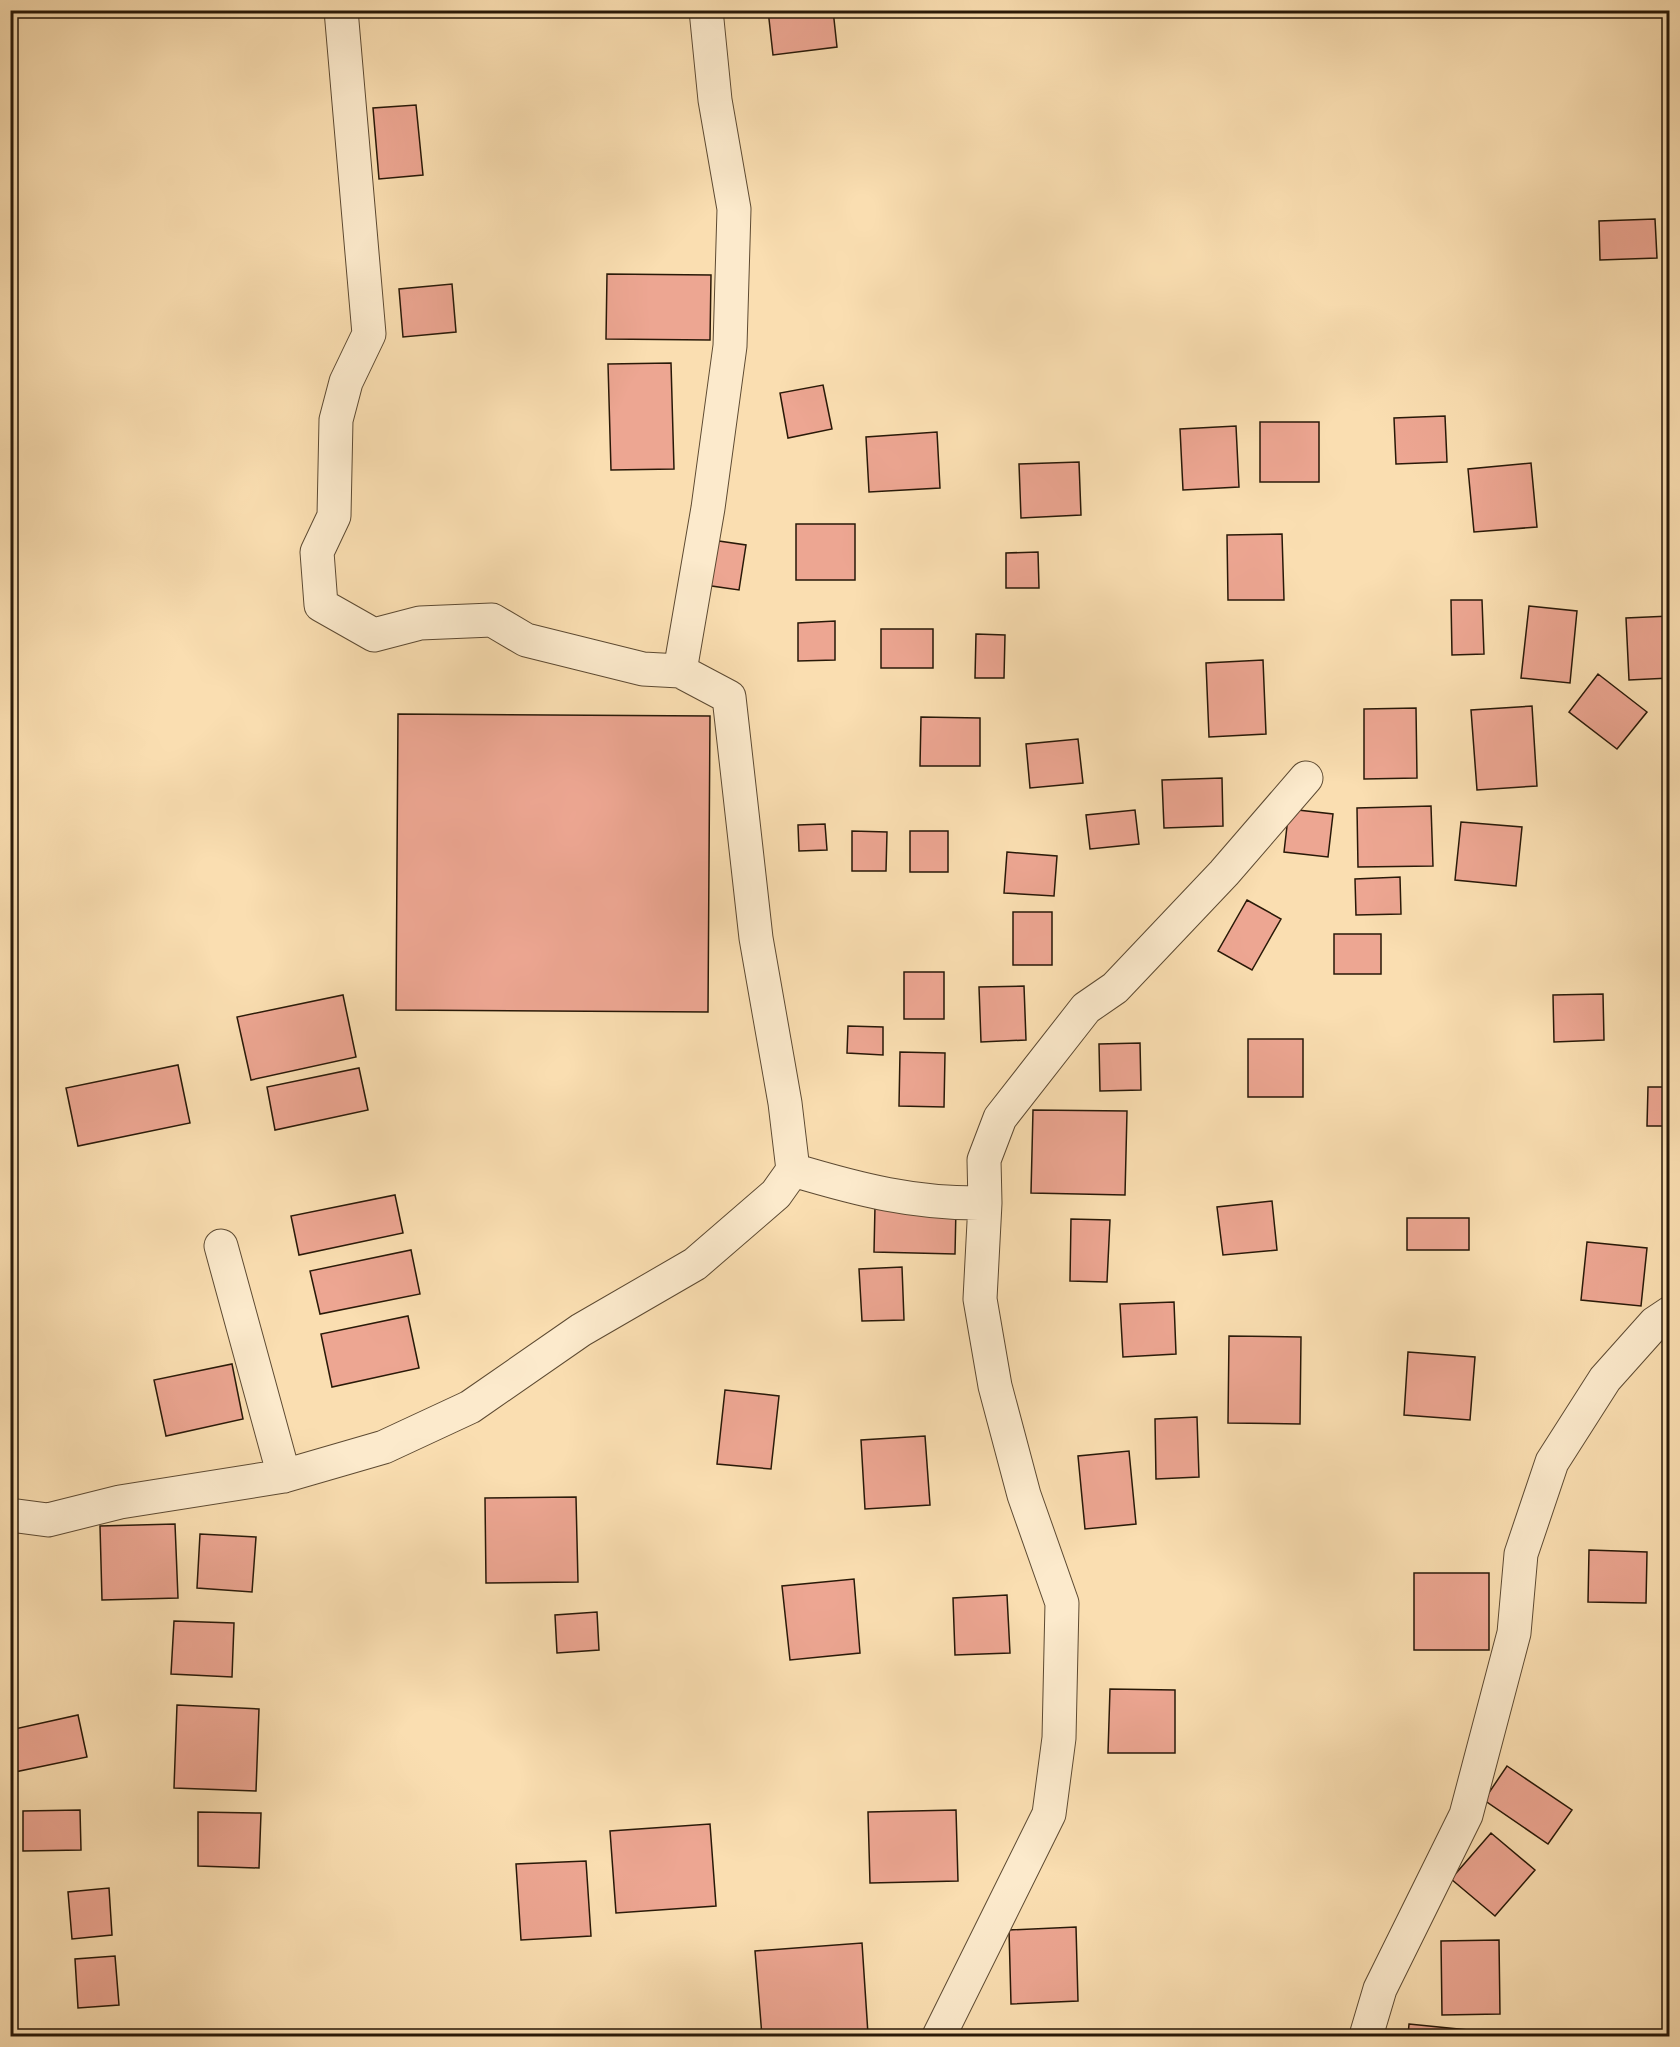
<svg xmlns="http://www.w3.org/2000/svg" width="1680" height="2047" font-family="Cardo,serif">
<rect width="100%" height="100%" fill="#fadeb1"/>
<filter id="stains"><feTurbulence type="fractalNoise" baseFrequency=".00333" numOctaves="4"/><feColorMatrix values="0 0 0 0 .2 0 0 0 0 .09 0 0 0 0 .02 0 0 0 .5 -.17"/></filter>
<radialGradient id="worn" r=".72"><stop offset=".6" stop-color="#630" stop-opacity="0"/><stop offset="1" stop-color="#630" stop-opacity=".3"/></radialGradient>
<path fill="#eda692" stroke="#291908" stroke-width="1.5" d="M768,10H833L837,47L773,55Z
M416,105L423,175L379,179L373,108Z
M1655,219L1657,258L1600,260L1599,221Z
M607,274L711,275L710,340L606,339Z
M452,284L456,332L403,337L399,289Z
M671,363L674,469L611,470L608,364Z
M823,385L832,429L788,438L780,393Z
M1445,416L1447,462L1396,464L1394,418Z
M1260,422H1319V482H1260Z
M1236,426L1239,487L1183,490L1180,429Z
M937,432L940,488L869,492L866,437Z
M1079,462L1081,515L1021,518L1019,464Z
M1531,463L1537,527L1474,532L1468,469Z
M796,524H855V580H796Z
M1282,534L1284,600H1228L1227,535Z
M712,540L746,545L739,590L705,585Z
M1038,552L1039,588H1006V553Z
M1451,600H1482L1484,654L1452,655Z
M1529,606L1577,611L1570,683L1521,678Z
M1670,616V678L1629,680L1626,618Z
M835,621V660L798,661V623Z
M881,629H933V668H881Z
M976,634L1005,635L1004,678H975Z
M1263,660L1266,734L1209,737L1206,663Z
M1598,674L1647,712L1617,749L1569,712Z
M1532,706L1537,786L1477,790L1471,710Z
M1416,708L1417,778L1364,779V709Z
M398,714L710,716L708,1012L396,1010Z
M921,717L980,718V766H920Z
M1078,739L1083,783L1030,788L1026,744Z
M1222,778L1223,826L1164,828L1162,780Z
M1431,806L1433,866L1358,867L1357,808Z
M1289,809L1333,814L1328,857L1284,852Z
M1135,810L1139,844L1090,849L1086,815Z
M1461,822L1522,827L1516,886L1455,880Z
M825,824L827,850L799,851L798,825Z
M852,831L887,832L886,871H852Z
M910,831H948V872H910Z
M1007,852L1057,856L1054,896L1004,893Z
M1400,877L1401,914L1356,915L1355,879Z
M1247,900L1281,919L1252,970L1218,951Z
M1013,912H1052V965H1013Z
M1334,934H1381V974H1334Z
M904,972H944V1019H904Z
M1024,986L1026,1040L981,1042L979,987Z
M1603,994L1604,1040L1554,1042L1553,995Z
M343,995L356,1057L251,1080L237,1017Z
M848,1026L883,1027V1055L847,1053Z
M1248,1039H1303V1097H1248Z
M1140,1043L1141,1090L1100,1091L1099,1044Z
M900,1052L945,1053L944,1107L899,1106Z
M178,1065L190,1123L78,1146L66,1088Z
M359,1068L368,1110L275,1130L267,1087Z
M1648,1087H1670V1126H1647Z
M1033,1110L1127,1111L1125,1195L1031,1193Z
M395,1195L403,1233L299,1255L291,1216Z
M1272,1201L1277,1250L1223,1255L1217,1207Z
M875,1206L956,1208L955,1254L874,1252Z
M1407,1218H1469V1250H1407Z
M1071,1219L1110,1220L1107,1282L1070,1281Z
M1587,1242L1647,1248L1641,1306L1581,1300Z
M411,1250L420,1294L320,1314L310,1271Z
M902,1267L904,1320L862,1321L859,1269Z
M1174,1302L1176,1354L1123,1357L1120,1304Z
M408,1316L419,1368L332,1387L321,1334Z
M1229,1336L1301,1337L1300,1424L1228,1423Z
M1408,1352L1475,1357L1470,1420L1404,1415Z
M232,1364L243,1419L166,1436L154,1380Z
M725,1390L779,1396L771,1469L717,1464Z
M1197,1417L1199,1477L1156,1479L1155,1419Z
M925,1436L930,1505L865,1509L861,1440Z
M1129,1451L1136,1524L1085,1529L1078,1456Z
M576,1497L578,1582L486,1583L485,1498Z
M175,1524L178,1598L102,1600L100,1526Z
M200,1534L256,1537L252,1592L197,1588Z
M1589,1550L1647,1552L1646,1603L1588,1602Z
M1414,1573H1489V1650H1414Z
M854,1579L860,1653L790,1660L782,1586Z
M1007,1595L1010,1653L955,1655L953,1598Z
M597,1612L599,1650L557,1653L555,1615Z
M174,1621L234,1623L232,1677L171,1674Z
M1110,1689L1175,1690V1753H1108Z
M177,1705L259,1709L256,1791L174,1788Z
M78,1715L87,1757L10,1773V1730Z
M1507,1766L1572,1810L1548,1844L1484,1800Z
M80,1810L81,1850L23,1851V1811Z
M956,1810L958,1881L870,1883L868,1812Z
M198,1812L261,1813L259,1868L198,1866Z
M710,1824L716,1906L616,1913L610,1831Z
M1491,1833L1535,1870L1495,1916L1451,1879Z
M586,1861L591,1936L521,1940L516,1864Z
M109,1888L112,1935L72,1939L68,1892Z
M1076,1927L1078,2001L1011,2004L1009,1930Z
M1499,1940L1500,2014L1442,2015L1441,1941Z
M862,1943L868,2034L762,2036L755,1951Z
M115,1956L119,2005L78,2008L75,1959Z
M1409,2024L1478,2031V2036H1408Z"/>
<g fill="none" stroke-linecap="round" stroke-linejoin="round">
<g stroke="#5d4a32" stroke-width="35">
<path id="minor" d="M680,671L708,508L730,346L734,209L715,100L706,10
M793,1170C860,1190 914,1204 985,1203
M221,1246L284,1476
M10,1515L48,1520L120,1502L284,1476L384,1447L470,1407L581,1330L695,1264L776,1194L793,1170L785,1103L756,938L729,697L680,671L643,669L526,640L492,620L420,623L374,635L321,605L317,552L334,516L336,420L346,382L369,334L341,10
M939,2036L1049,1814L1059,1738L1062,1603L1024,1495L995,1386L980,1299L985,1203L984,1160L1000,1118L1086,1008L1115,988L1224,873L1306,778
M1366,2036L1380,1989L1466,1815L1514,1633L1521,1554L1552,1462L1605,1379L1655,1323L1670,1313"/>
</g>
<use href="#minor" stroke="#fceacc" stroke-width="33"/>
</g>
<rect width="1680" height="2047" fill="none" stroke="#fadeb1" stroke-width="36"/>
<rect x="12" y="12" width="1656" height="2023" fill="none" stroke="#291908" stroke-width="3"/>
<rect x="18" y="18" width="1644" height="2011" fill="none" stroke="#291908" stroke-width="1.5"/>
<rect width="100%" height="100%" filter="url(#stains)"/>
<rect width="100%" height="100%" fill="url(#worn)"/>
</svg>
